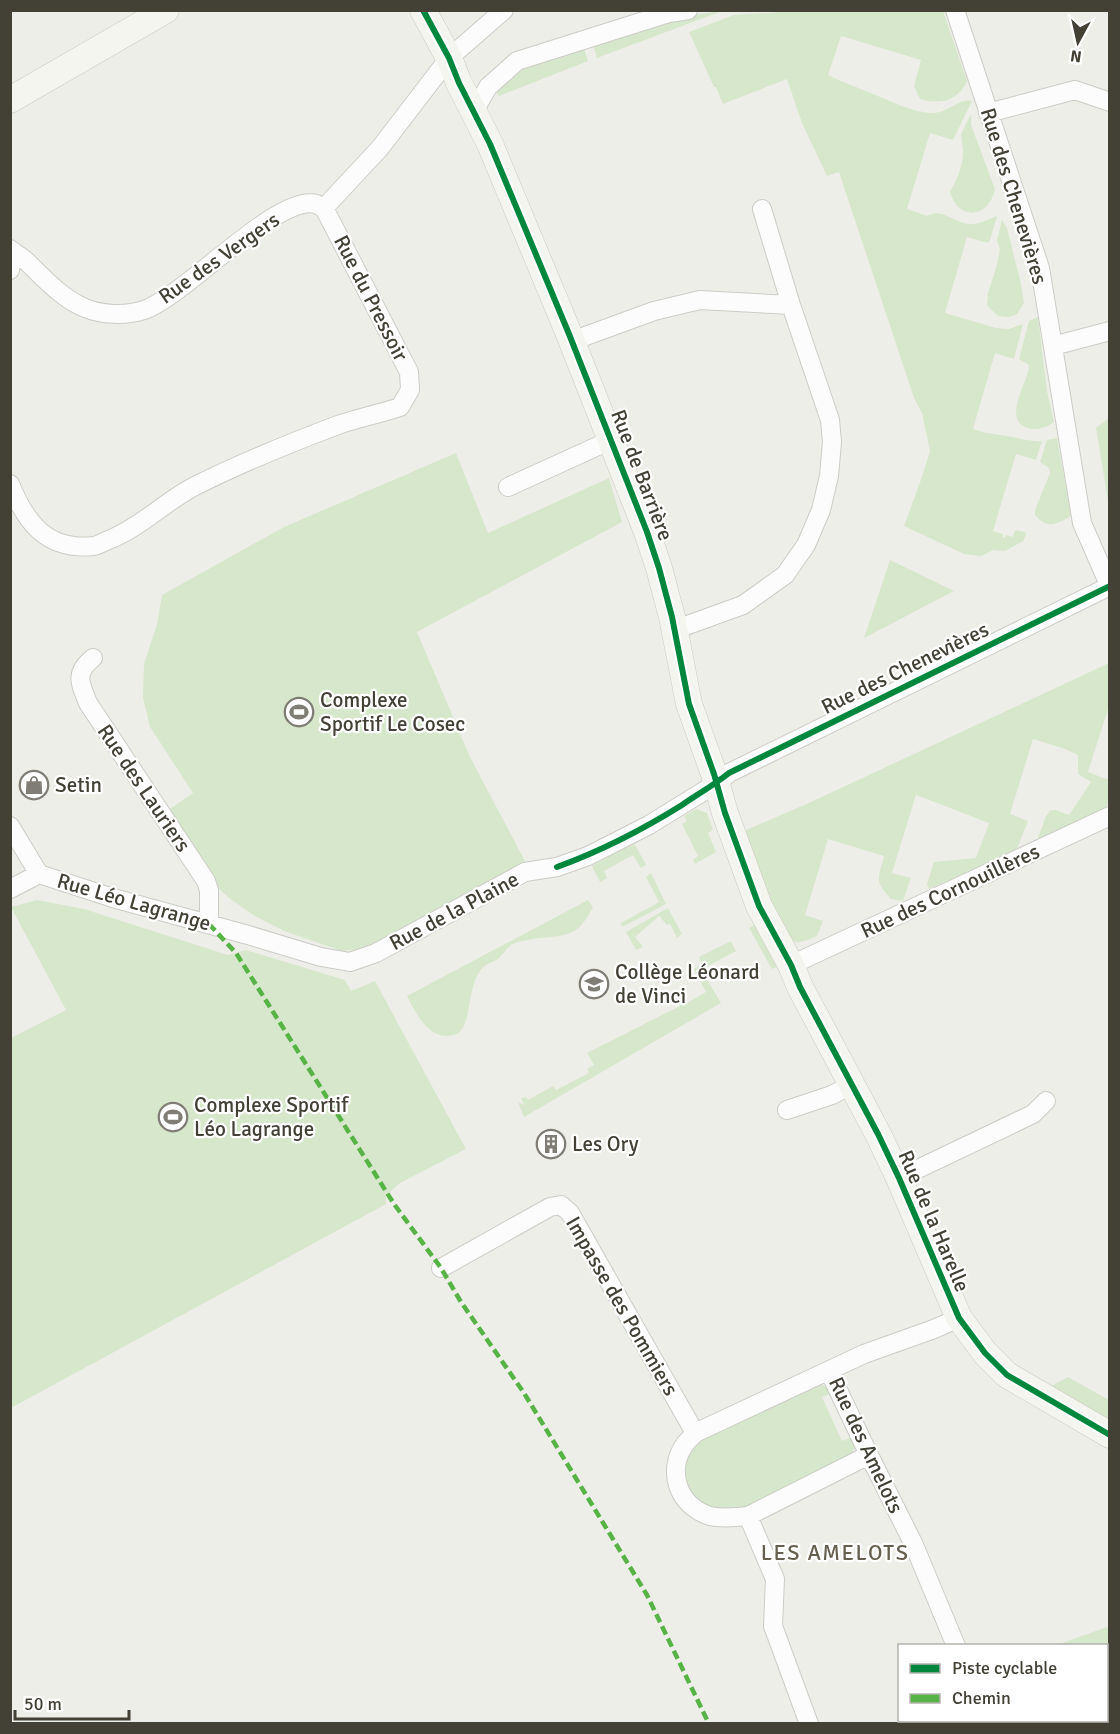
<svg xmlns="http://www.w3.org/2000/svg" width="1120" height="1734" font-family="Signika,sans-serif">
<rect width="100%" height="100%" fill="#eeeee9"/>
<path fill="#d7e7cb" d="M722,11L597,58L592,42L669,18Z
M797,11H943L967,81C959,101 939,105 920,99L914,86L921,60L841,36L828,75C842,82 857,87 871,93C891,101 912,113 934,113C948,113 958,98 972,101L953,140L930,133L907,209L927,216C943,207 953,223 969,224C980,225 987,219 997,216L990,240L988,243L967,237L945,313L996,328L1009,329L1023,324L1014,359L995,353L973,429C986,434 999,434 1012,437C1023,439 1031,442 1042,441L1036,460L1016,454L993,531L1003,534V537L1005,538L1006,535L1013,537L1015,530L1025,532L1026,535L1023,541L1005,551L993,550L981,556L964,554L904,526L923,474L930,451L922,413L914,398L839,172L827,176L802,123L787,79L723,104L716,87H714L689,32L734,15Z
M583,46L588,61L499,96L493,87L516,67Z
M971,114V125L995,189C989,219 958,221 950,192L958,176L962,163L963,150L961,134Z
M1002,220L1007,228L1021,284L1024,303L1017,314L1009,317L998,316L987,305L988,293L996,268L1000,250L997,240Z
M1038,317L1047,391L1054,422C1047,427 1037,431 1028,428C1001,419 1028,384 1029,365L1019,359L1029,321Z
M1109,418L1110,501H1108L1096,428Z
M1057,438L1071,516C1056,525 1047,529 1035,515V510L1050,473L1049,468L1040,462L1047,440Z
M456,453L488,533L609,478L622,522L417,632L470,757L527,865L364,949L342,951L284,931L253,915L229,898L217,887L167,811L193,793L150,727L143,698L144,664L157,624L162,595L284,527Z
M890,560L954,591L864,638Z
M1109,663V706L1088,772L1109,780V794L1106,811L1045,838H1038L1046,816L1051,810H1056L1069,815L1091,782L1078,774V755L1065,749L1033,739L1010,814L1028,821L1016,851L929,889L927,884L934,862L976,858L989,823L916,795L892,873L911,878L903,901L891,899C874,881 878,879 884,856L828,839L805,915L823,921L817,936C811,939 802,943 795,942C780,938 750,849 744,831L811,802Z
M696,809L707,813L713,830L708,833L716,852L695,864L693,860L698,856L682,824L687,821L684,816Z
M634,843L646,865L641,868L633,855L604,871L607,878L600,882L592,866Z
M651,873L666,904L622,927L621,923L659,902L646,877Z
M37,900L84,909L228,955L246,950L345,980L351,991L375,981L466,1149L400,1183L386,1195V1204L11,1408V1038L66,1010L11,907Z
M588,900L593,907C589,914 584,924 577,929C565,939 543,936 528,940C524,941 519,941 515,943C508,945 504,954 498,959C495,961 490,963 486,965C465,979 474,1027 456,1034C431,1044 416,1014 407,996Z
M668,908L682,934L677,938L670,924L667,925L659,916L635,937L643,947L636,950L626,932Z
M757,923L779,966L772,969L749,928Z
M731,941L736,951L704,968L699,957Z
M699,966L721,1003L524,1117L518,1102L524,1105L521,1098L526,1097L528,1100L553,1086L556,1090L589,1073L587,1069L594,1065L587,1053L680,1006L675,996L679,994L685,1004L706,992L694,969Z
M1068,1377L1109,1400V1425L1046,1389Z
M819,1384L828,1387L833,1393L822,1397L842,1441L853,1437L855,1447L851,1456L739,1511L729,1513L692,1502L681,1465L701,1437Z
M1107,1627L1110,1632L1109,1723H1079L1078,1721L1106,1720V1646L1057,1645Z"/>
<g fill="none" stroke-linecap="round" stroke-linejoin="round">
<g stroke="#ccccc7" stroke-width="20">
<path id="street" d="M955,10L1040,268L1082,523L1110,587
M474,111L488,87L517,61L669,13L688,10
M988,113L1075,90L1110,102
M762,209L791,305
M10,249C15,253 20,256 25,260C43,277 61,298 85,308C102,315 126,316 144,310C185,296 278,193 316,204C318,205 321,207 324,208L380,148L449,58L504,10
M10,270L12,251
M572,341L654,311L700,300L791,305L830,420L832,442L829,476L821,510L806,545L785,575L743,605L674,630
M1053,346L1110,331
M10,484C26,523 47,551 94,546C99,545 105,541 111,539C142,526 166,501 195,486C241,463 290,443 338,425C358,418 379,414 400,407L410,390L409,372L324,208
M508,487L611,440
M93,658C74,673 80,683 88,703L206,881L209,890V924
M10,826L39,874L113,898L248,935L321,957L350,962L376,953L525,872L557,867L588,856L649,825L717,783L729,773L1110,586
M10,889L39,874
M791,965L1110,816
M787,1110L832,1095L851,1085
M899,1178L1033,1114L1046,1101
M441,1268L550,1207L561,1205L570,1213L695,1433
M829,1371L869,1455L914,1545L956,1646
M869,1455L748,1516C735,1517 723,1519 710,1516C678,1506 666,1471 685,1444C688,1440 692,1437 695,1433L864,1354L934,1329L959,1318
M748,1516L775,1579L773,1626L809,1724
M989,1720L990,1724"/>
</g>
<g stroke="#cccbc0" stroke-width="27">
<path id="secondary" d="M423,10L449,58L459,83L490,144L569,334L647,532L659,568L672,617L689,704L714,774L725,813L759,906L791,965L800,987L878,1134L899,1178L959,1318L985,1353L1007,1375L1110,1435
M10,100L166,10"/>
</g>
<use href="#street" stroke="#fcfcfc" stroke-width="18"/>
<use href="#secondary" stroke="#f5f5ef" stroke-width="26"/>
<path stroke="#57b346" stroke-width="4.5" stroke-dasharray="9 4.5" stroke-linecap="butt" d="M209,924L236,953L394,1204L441,1268L461,1302L524,1393L647,1595L709,1724"/>
<g stroke="#fff" stroke-width="10">
<path id="cycleway" d="M423,10L449,58L459,83L490,144L569,334L647,532L659,568L672,617L689,704L714,774L725,813L759,906L791,965L800,987L878,1134L899,1178L959,1318L985,1353L1007,1375L1110,1435
M557,867C601,851 642,830 682,805C698,794 714,785 729,773L1110,586"/>
</g>
<use href="#cycleway" stroke="#00873e" stroke-width="6"/>
</g>
<defs>
<g id="stadium-ring" transform="scale(1.5)"><circle r="9.5" fill="#fff" stroke="#7f7d75" stroke-width="1.5"/><path d="M0-5a6.5 5 0 1 0 0 10a6.5 5 0 1 0 0-10ZM-3.5-1.8h7v3.6h-7Z" fill="#7f7d75"/></g>
<g id="shop-ring" transform="scale(1.5)"><circle r="9.5" fill="#fff" stroke="#7f7d75" stroke-width="1.5"/><path d="M-5-2.5h2.3a2.7 3.5 0 0 1 5.4 0H5L5.5 6h-11ZM-1.5-2.5h3a1.5 2.3 0 0 0-3 0Z" fill="#7f7d75"/></g>
<g id="school-ring" transform="scale(1.5)"><circle r="9.5" fill="#fff" stroke="#7f7d75" stroke-width="1.5"/><path d="M0-5L7-2L0 1L-7-2ZM-4 1L0 2.5L4 1V4Q0 6-4 4Z" fill="#7f7d75"/></g>
<g id="building-ring" transform="scale(1.5)"><circle r="9.5" fill="#fff" stroke="#7f7d75" stroke-width="1.5"/><path d="M-4-6H4V6H1V3H-1V6H-4ZM-2.5-4.3h1.7v1.8h-1.7ZM.8-4.3h1.7v1.8H.8ZM-2.5-1h1.7V.8h-1.7ZM.8-1h1.7V.8H.8Z" fill="#7f7d75"/></g>
</defs>
<g fill-rule="evenodd">
<use href="#stadium-ring" x="299" y="712"/>
<use href="#shop-ring" x="34" y="785"/>
<use href="#school-ring" x="594" y="984"/>
<use href="#stadium-ring" x="173" y="1117"/>
<use href="#building-ring" x="551" y="1144"/>
</g>
<g text-anchor="middle" dominant-baseline="central" stroke-width="4.5" stroke-linejoin="round" paint-order="stroke">
<g font-size="21" fill="#434036" stroke="#fff">
<text transform="translate(1014 196) rotate(73)">Rue des Chenevières</text>
<text transform="translate(219 258) rotate(-35)">Rue des Vergers</text>
<text transform="translate(371 298) rotate(63)">Rue du Pressoir</text>
<text transform="translate(642 475) rotate(69)">Rue de Barrière</text>
<text transform="translate(905 668) rotate(-26)">Rue des Chenevières</text>
<text transform="translate(144 788) rotate(56)">Rue des Lauriers</text>
<text transform="translate(950 891) rotate(-25)">Rue des Cornouillères</text>
<text transform="translate(134 902) rotate(16)">Rue Léo Lagrange</text>
<text transform="translate(454 911) rotate(-28)">Rue de la Plaine</text>
<text transform="translate(934 1221) rotate(67)">Rue de la Harelle</text>
<text transform="translate(622 1306) rotate(60)">Impasse des Pommiers</text>
<text transform="translate(866 1445) rotate(65)">Rue des Amelots</text>
</g>
<g font-size="21" fill="#434036" stroke="#fff" text-anchor="start">
<text x="320" y="700">Complexe<tspan x="320" dy="24">Sportif Le Cosec</tspan></text>
<text x="55" y="785">Setin</text>
<text x="615" y="972">Collège Léonard<tspan x="615" dy="24">de Vinci</tspan></text>
<text x="194" y="1105">Complexe Sportif<tspan x="194" dy="24">Léo Lagrange</tspan></text>
<text x="572" y="1144">Les Ory</text>
</g>
<g font-size="22" letter-spacing="1.5" fill="#655f4f" stroke="#fff">
<text x="835" y="1552">LES AMELOTS</text>
</g>
</g>
<rect width="1120" height="1734" fill="none" stroke="#434036" stroke-width="24"/>
<rect x="898" y="1644" width="210" height="78" fill="#ffffff" stroke="#b4b3af" stroke-width="1.5"/>
<rect x="910" y="1664" width="30" height="9" fill="#00873e" stroke="#b4b3af" stroke-width="1.5"/>
<text x="952" y="1674" font-size="18" fill="#434036">Piste cyclable</text>
<rect x="910" y="1694" width="30" height="9" fill="#57b346" stroke="#b4b3af" stroke-width="1.5"/>
<text x="952" y="1704" font-size="18" fill="#434036">Chemin</text>
<g transform="translate(1078 42) rotate(188)" stroke="#ffffff" stroke-width="4.5" paint-order="stroke">
<path d="M0-4.5L10 22L0 15L-10 22Z" fill="#434036"/>
<text y="-9" font-size="16" font-weight="bold" text-anchor="middle" fill="#434036">N</text>
</g>
<path d="M15 1710v9h114v-9" fill="none" stroke="#434036" stroke-width="3"/>
<text x="24" y="1710" font-size="18" fill="#434036" stroke="#ffffff" stroke-width="4.5" paint-order="stroke">50 m</text>
</svg>
